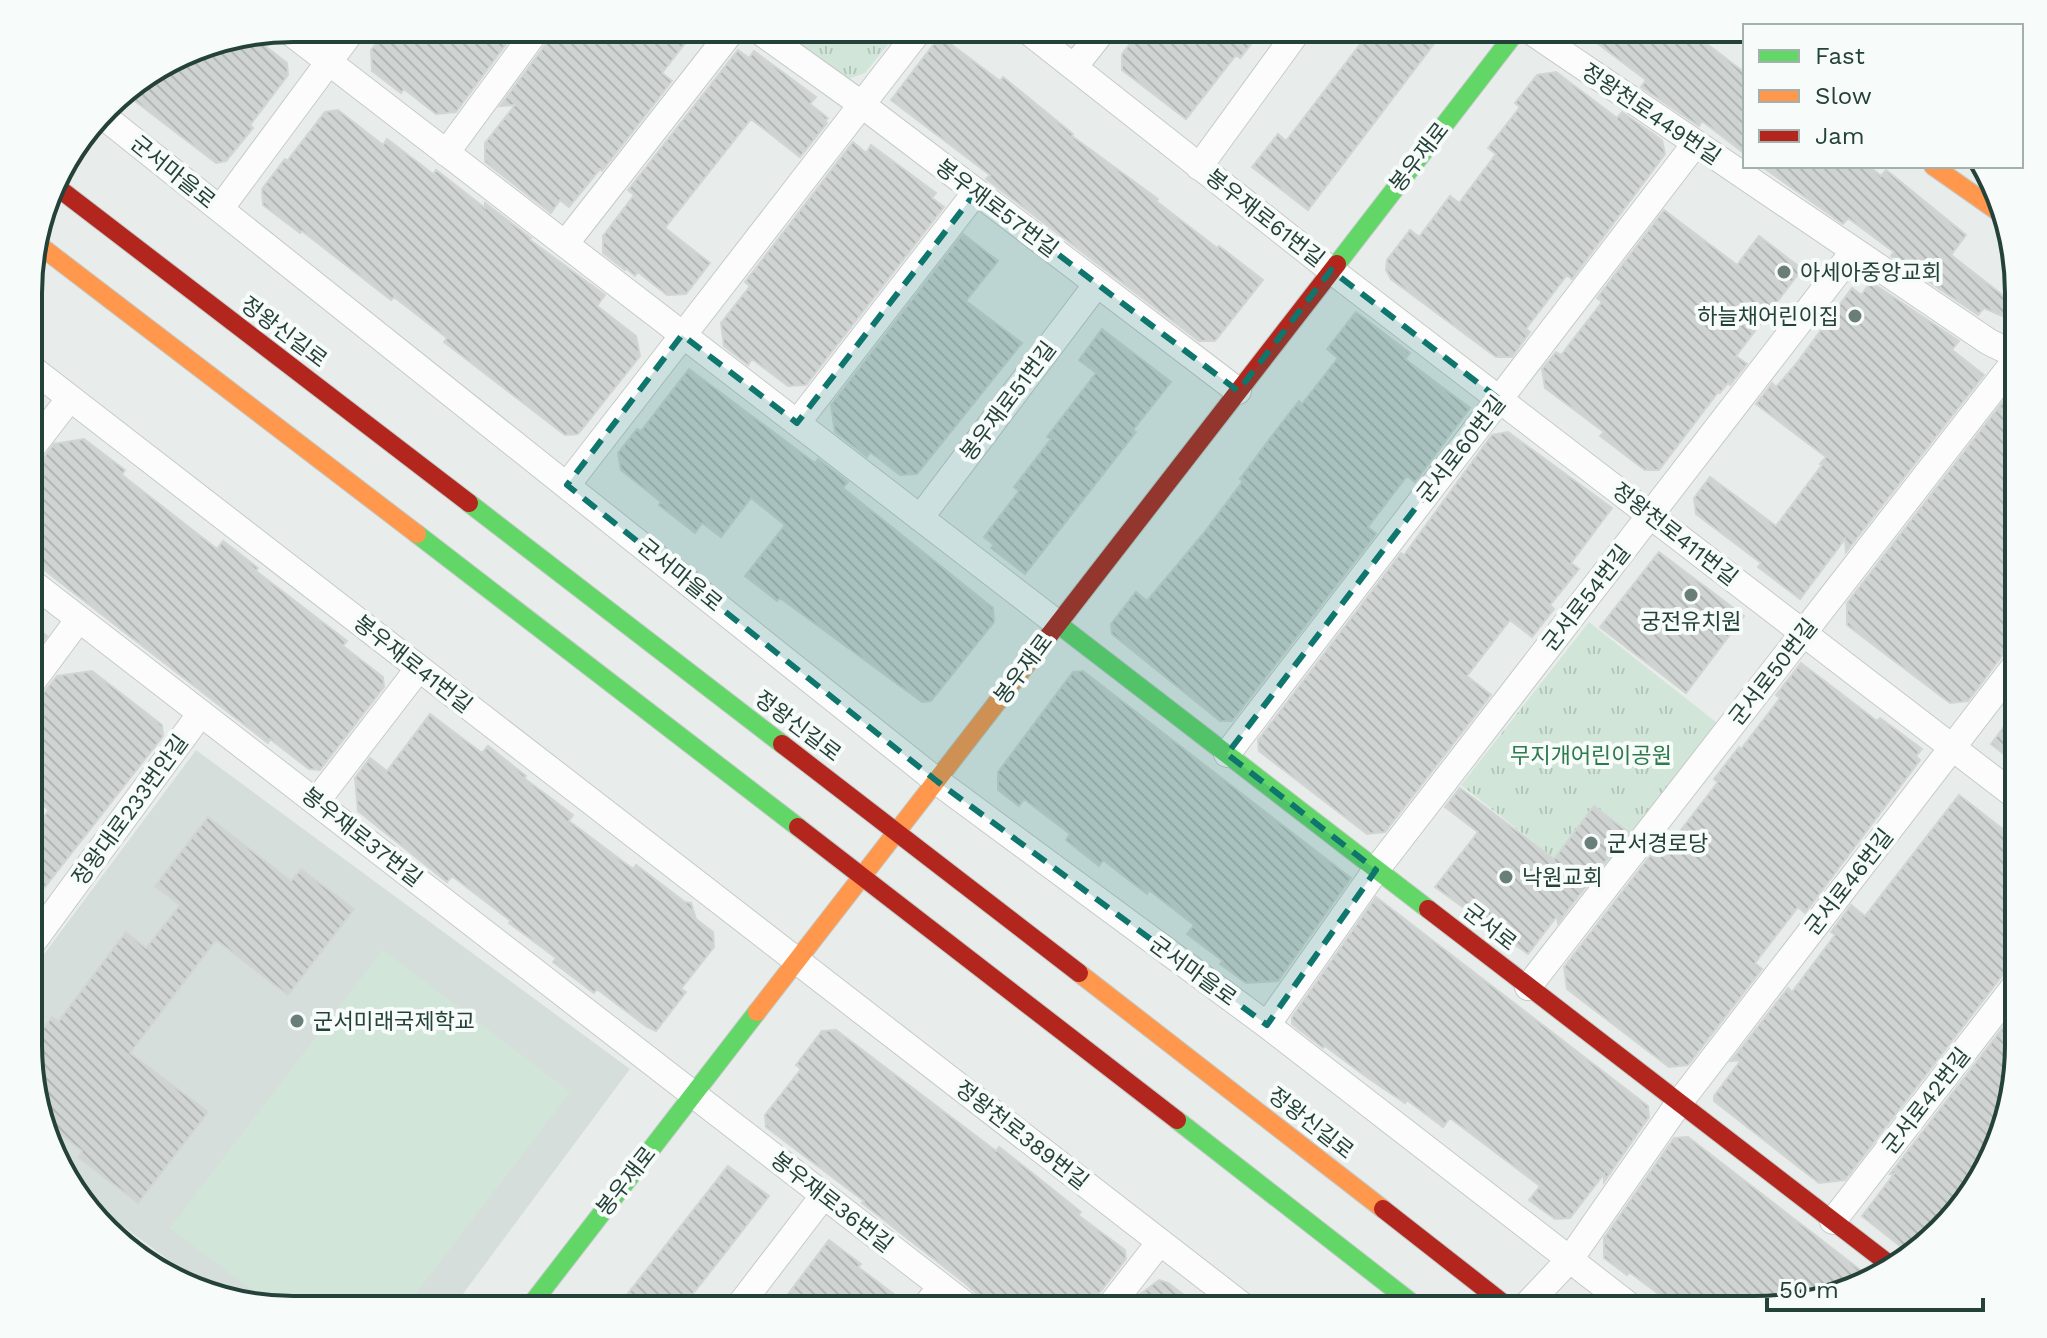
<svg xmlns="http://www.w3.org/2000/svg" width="2047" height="1338" font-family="'Work Sans','Noto Sans KR',sans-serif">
<defs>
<pattern id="park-tufts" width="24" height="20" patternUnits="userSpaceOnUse" patternTransform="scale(2)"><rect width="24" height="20" fill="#d1e6d8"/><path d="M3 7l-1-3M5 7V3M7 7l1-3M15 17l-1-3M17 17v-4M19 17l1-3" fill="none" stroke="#b3c6ba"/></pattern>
<pattern id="building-back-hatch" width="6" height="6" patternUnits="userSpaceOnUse" patternTransform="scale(2)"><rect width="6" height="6" fill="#cfd4d2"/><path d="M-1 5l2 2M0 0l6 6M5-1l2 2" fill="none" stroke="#b2b7b5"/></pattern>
</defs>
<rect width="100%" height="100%" fill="#e8edeb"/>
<path fill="#d6dedb" d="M196,750L630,1069L451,1310H292L220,1298L79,1194L64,1178L30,1079V973Z"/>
<path fill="#d1e6d8" d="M383,950L570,1092L403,1310H292L275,1307L170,1228Z"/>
<path fill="url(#park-tufts)" d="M776,28H901L865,73L843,81Z
M1589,622L1721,726L1592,888L1461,785Z"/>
<path fill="url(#building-back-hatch)" stroke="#d1d6d4" stroke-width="2" d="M388,28H518L456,112L436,114L404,89L401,93L372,71L371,50Z
M554,28H697L662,73L672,81L602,171L600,169L569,207L560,200L551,213L485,162V143L515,105L500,106L551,37Z
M1142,28H1171L1194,45L1207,28H1264L1240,58L1236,55L1186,119L1122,70V54Z
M1341,28H1446L1308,210L1252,167L1278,134L1286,141L1361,43Z
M1577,28H1676L1698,44L1702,40L1745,73V154L1702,121L1699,126L1641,87L1646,80Z
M252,36L287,63L288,75L250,125L253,128L226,161L216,163L122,91L192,48Z
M940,36L1000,81L1003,77L1073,134L1072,136L1158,199L1156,201L1217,248L1219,246L1263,280L1215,341H1199L986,179L990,175L891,100Z
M738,50L749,58L754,51L816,97L810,104L828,118L825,121L827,123L800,157L751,119L665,228L710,263L686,294L667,295L638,272L635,276L626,268L625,270L603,253V236L634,195L628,190Z
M1556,72L1617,118L1622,112L1662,140L1665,154L1572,279L1567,275L1526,329L1530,332L1512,357H1496L1391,279L1386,270L1387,260L1410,230L1419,237L1450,196L1459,203L1496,154L1488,148L1520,107L1515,103L1537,75Z
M338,110L383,145L387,139L433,174L436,170L485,208V203L531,238L530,240L605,295L597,306L636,336L640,356L578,434L565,435L444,342L447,338L394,297L391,300L302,231L300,233L263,205L262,189L285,159L287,161L325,112Z
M853,142L866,153L871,145L936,193L932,198L944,207L806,385L788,386L752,359L748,365L724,346L721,323L750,286L745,282Z
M1761,166H1869L1881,176L1886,170L1966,235L1951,255L2018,307V323L1984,308L1978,315L1891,256L1894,252L1848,218L1843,224Z
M1664,210L1737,265L1759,236L1802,269L1736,356L1747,364L1730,385L1728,383L1720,393L1719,391L1659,470H1645L1600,436L1604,432L1545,388L1542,369L1556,352L1561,355L1602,302L1597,298Z
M963,234L998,261L966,301L1022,343L917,474L900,475L870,452L867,457L835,432L831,405Z
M1871,282L1959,341L1952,350L1984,375L1846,552L1845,539L1800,599L1758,567L1761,563L1696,514L1694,498L1710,477L1776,526L1822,465L1820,464L1826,457L1756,404L1772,383L1776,387L1796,364L1852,288L1861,295Z
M1356,312L1410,353L1405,359L1470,408L1415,482L1407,476L1368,527L1376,534L1232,721H1220L1112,634L1111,624L1136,592L1147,601L1203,534L1243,481L1240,479L1274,433L1299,401L1302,404L1338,358L1327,349Z
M1102,329L1171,382L1133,430L1136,432L1025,574L991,548L994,545L984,537L1019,491L1014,487L1051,439L1047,437L1096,373L1079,360Z
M689,369L815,463L818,459L848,482L843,488L993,608L994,622L931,701L922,702L780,598L777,601L745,576L785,525L751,498L721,537L702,523L695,533L659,505L661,502L621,470L618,453L637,429L641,431Z
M2009,394L2018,401V502L2009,514L2018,521V646L2005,652L1968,701L1950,703L1847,625V603Z
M1508,432L1612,508L1571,563L1579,569L1550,605L1554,609L1532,637L1510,620L1467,676L1491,695L1385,832L1367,834L1259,751L1258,740L1401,553L1404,555L1492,435Z
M84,439L125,470L122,475L217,549L223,541L258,568L256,571L347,641L343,646L383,677L384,687L320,770L309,769L270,739L268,743L30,559V466L42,460L54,444Z
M1659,552L1744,616L1686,693L1600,627Z
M30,624L47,636L30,658Z
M1801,663L1877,721L1880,718L1922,749L1916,756L1920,760L1805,913L1798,907L1755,963L1762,969L1688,1065L1669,1067L1567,989L1564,967L1653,852L1660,857L1718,782L1714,779L1739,747L1741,749L1780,698L1776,695Z
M92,671L162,725L163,736L30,906V834L49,810L30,796V701L42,695L57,676Z
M1083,671L1351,878L1278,981L1246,983L1220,964L1223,961L1187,934L1194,925L1149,890L1147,894L1103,860L1099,866L1066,840L1070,834L1024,799L1019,806L998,790V772L1073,672Z
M2018,708V765L1991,744Z
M430,714L482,753L488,746L526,776L524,778L573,815L569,821L633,869L636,865L685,902L691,903L696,919L713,932L714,947L681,989L686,992L656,1031L647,1027L597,989L594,993L553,962L556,958L509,923L511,921L452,876L447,882L358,811L355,778L370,758L387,771Z
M1460,788L1554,859L1594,806L1628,832L1558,923L1557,916L1528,954L1435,887L1478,832L1445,807Z
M1959,795L2018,841V966L2005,972L1845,1180L1819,1183L1714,1101V1096L1741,1060L1731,1061L1788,988L1792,992L1835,935L1831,932L1851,905L1865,916Z
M208,817L291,881L301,869L354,909L288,995L216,940L130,1053L208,1112L138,1203L78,1157L82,1151L45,1122L30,1079V1046L52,1017L58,1022L126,932L146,948L180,905L155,886Z
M1376,897L1648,1106L1649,1117L1604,1182V1174L1570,1218L1555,1219L1529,1200L1540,1186L1450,1118L1443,1127L1407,1100L1405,1103L1365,1076L1325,1046L1323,1048L1292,1024V1017Z
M2018,1008V1062L1979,1179L1953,1212L1909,1253L1862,1216L1894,1174H1890Z
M836,1030L996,1151L999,1147L1031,1172L1081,1212L1078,1215L1125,1250L1126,1259L1094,1300L1091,1310H994L966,1284L862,1203L864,1201L766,1127L765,1115L801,1069L796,1065L822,1031Z
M1688,1137L1872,1279L1771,1309H1679L1629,1272L1627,1275L1604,1258V1238L1674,1138Z
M728,1166L769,1196L729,1248L680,1310H615Z
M829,1240L861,1264L858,1267L908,1305L907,1310H776Z
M1159,1280L1168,1283L1204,1310H1128L1139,1295Z"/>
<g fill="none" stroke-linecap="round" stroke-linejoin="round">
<g stroke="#c5cac8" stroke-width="28">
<path id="street" d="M755,28L861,104L1238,391
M1024,28L1331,270L2018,798
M1526,28L1989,342L2018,356
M286,29L1058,624
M1074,67L1105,28
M102,115L938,782L1267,1025L1635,1310
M446,153L538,28
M1199,167L1300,28
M220,209L354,28
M565,244L734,28
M30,367L1248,1310
M797,423L976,192
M30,450L70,398
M567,485L921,28
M920,518L1097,284
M30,581L972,1310
M30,685L79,619
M1227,754L1695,144
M316,802L419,668
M30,946L201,713
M1528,987L2018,357
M1267,1025L1376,870L1854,251
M1833,1221L2018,982
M137,1256L156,1270
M736,1310L824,1195
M923,1310L941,1286
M1107,1310L1160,1242
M1522,1310L1570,1259L1679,1103L2018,662"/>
</g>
<g stroke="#c3cbc8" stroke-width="20">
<path id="fast" d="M1337,264L1519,28
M469,503L782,744
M417,534L798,827
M1058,624L1428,909
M1177,1120L1421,1310
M527,1310L757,1012"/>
</g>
<g stroke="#c3cbc8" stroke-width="20">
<path id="slow" d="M1933,166L2000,213
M35,242L417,534
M1079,973L1383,1209
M757,1012L1047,638"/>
</g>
<g stroke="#c3cbc8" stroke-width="20">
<path id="jam" d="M53,184L469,503
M1047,638L1337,264
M782,744L1079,973
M798,827L1177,1120
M1428,909L1894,1268
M1383,1209L1512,1310"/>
</g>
<use href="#street" stroke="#fcfcfc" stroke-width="26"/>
<use href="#fast" stroke="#63d668" stroke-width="18"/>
<use href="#slow" stroke="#ff974d" stroke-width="18"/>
<use href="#jam" stroke="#b3261e" stroke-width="18"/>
</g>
<path fill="#0f766e" fill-opacity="0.2" stroke="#0f766e" stroke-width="6" stroke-dasharray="16 10" stroke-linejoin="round" d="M976,192L1238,391L1331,270L1499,399L1227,754L1376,870L1267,1025L938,782L567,485L682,335L797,423Z"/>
<g fill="#697e78" stroke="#f7fbf9" stroke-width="3">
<circle cx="1784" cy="272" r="8"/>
<circle cx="1855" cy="316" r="8"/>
<circle cx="1691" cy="595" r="8"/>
<circle cx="1591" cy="843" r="8"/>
<circle cx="1506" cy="877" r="8"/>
<circle cx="297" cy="1021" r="8"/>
</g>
<g text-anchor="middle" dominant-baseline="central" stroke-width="8" stroke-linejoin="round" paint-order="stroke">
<g font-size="22" fill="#24423a" stroke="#f7fbf9">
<text transform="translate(1651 114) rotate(34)">정왕천로449번길</text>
<text transform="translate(1419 157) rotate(-52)">봉우재로</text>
<text transform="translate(173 172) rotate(39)">군서마을로</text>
<text transform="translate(997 208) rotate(37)">봉우재로57번길</text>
<text transform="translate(1265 218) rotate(38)">봉우재로61번길</text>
<text transform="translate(284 332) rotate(37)">정왕신길로</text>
<text transform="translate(1008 401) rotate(-53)">봉우재로51번길</text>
<text transform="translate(1461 449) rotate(-52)">군서로60번길</text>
<text transform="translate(1675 534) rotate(38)">정왕천로411번길</text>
<text transform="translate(680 575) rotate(39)">군서마을로</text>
<text transform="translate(1586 598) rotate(-52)">군서로54번길</text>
<text transform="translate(413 664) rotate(38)">봉우재로41번길</text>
<text transform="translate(1023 669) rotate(-53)">봉우재로</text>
<text transform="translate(1773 672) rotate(-52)">군서로50번길</text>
<text transform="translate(798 726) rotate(37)">정왕신길로</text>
<text transform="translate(130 810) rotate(-54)">정왕대로233번안길</text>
<text transform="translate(362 837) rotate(38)">봉우재로37번길</text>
<text transform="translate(1849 882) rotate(-52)">군서로46번길</text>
<text transform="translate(1490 927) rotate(38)">군서로</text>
<text transform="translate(1193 971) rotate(36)">군서마을로</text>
<text transform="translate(1926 1101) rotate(-52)">군서로42번길</text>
<text transform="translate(1311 1123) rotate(38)">정왕신길로</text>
<text transform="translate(1022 1135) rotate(38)">정왕천로389번길</text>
<text transform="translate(626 1181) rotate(-52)">봉우재로</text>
<text transform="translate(832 1202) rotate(38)">봉우재로36번길</text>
</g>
<g font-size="22" fill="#24423a" stroke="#f7fbf9" text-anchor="start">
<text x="1800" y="272">아세아중앙교회</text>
<text x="1839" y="316" text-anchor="end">하늘채어린이집</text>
<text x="1691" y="621" text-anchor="middle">궁전유치원</text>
<text x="1607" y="843">군서경로당</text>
<text x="1522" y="877">낙원교회</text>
<text x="313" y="1021">군서미래국제학교</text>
</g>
<g font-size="22" fill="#2d7a4b" stroke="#f7fbf9">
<text x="1591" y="755">무지개어린이공원</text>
</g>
</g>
<path d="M0 0H2047V1338H0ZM293 42H1754A251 251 0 0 1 2005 293V1045A251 251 0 0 1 1754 1296H293A251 251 0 0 1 42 1045V293A251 251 0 0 1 293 42Z" fill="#f7fbf9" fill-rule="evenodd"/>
<path fill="none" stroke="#24423a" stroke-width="4" d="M293 42H1754A251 251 0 0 1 2005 293V1045A251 251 0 0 1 1754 1296H293A251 251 0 0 1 42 1045V293A251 251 0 0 1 293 42Z"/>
<rect x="1743" y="24" width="280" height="144" fill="#f7fbf9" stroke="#a3b1ad" stroke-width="2"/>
<rect x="1759" y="50" width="40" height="12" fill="#63d668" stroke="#a3b1ad" stroke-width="2"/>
<text x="1815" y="64" font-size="24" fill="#24423a">Fast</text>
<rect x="1759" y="90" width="40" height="12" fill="#ff974d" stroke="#a3b1ad" stroke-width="2"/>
<text x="1815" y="104" font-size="24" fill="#24423a">Slow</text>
<rect x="1759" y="130" width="40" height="12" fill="#b3261e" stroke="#a3b1ad" stroke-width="2"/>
<text x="1815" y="144" font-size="24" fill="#24423a">Jam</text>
<path d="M1767 1298v12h216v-12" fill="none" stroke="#24423a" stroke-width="4"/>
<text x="1779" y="1298" font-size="24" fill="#24423a" stroke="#f7fbf9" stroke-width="6" paint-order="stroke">50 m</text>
</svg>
